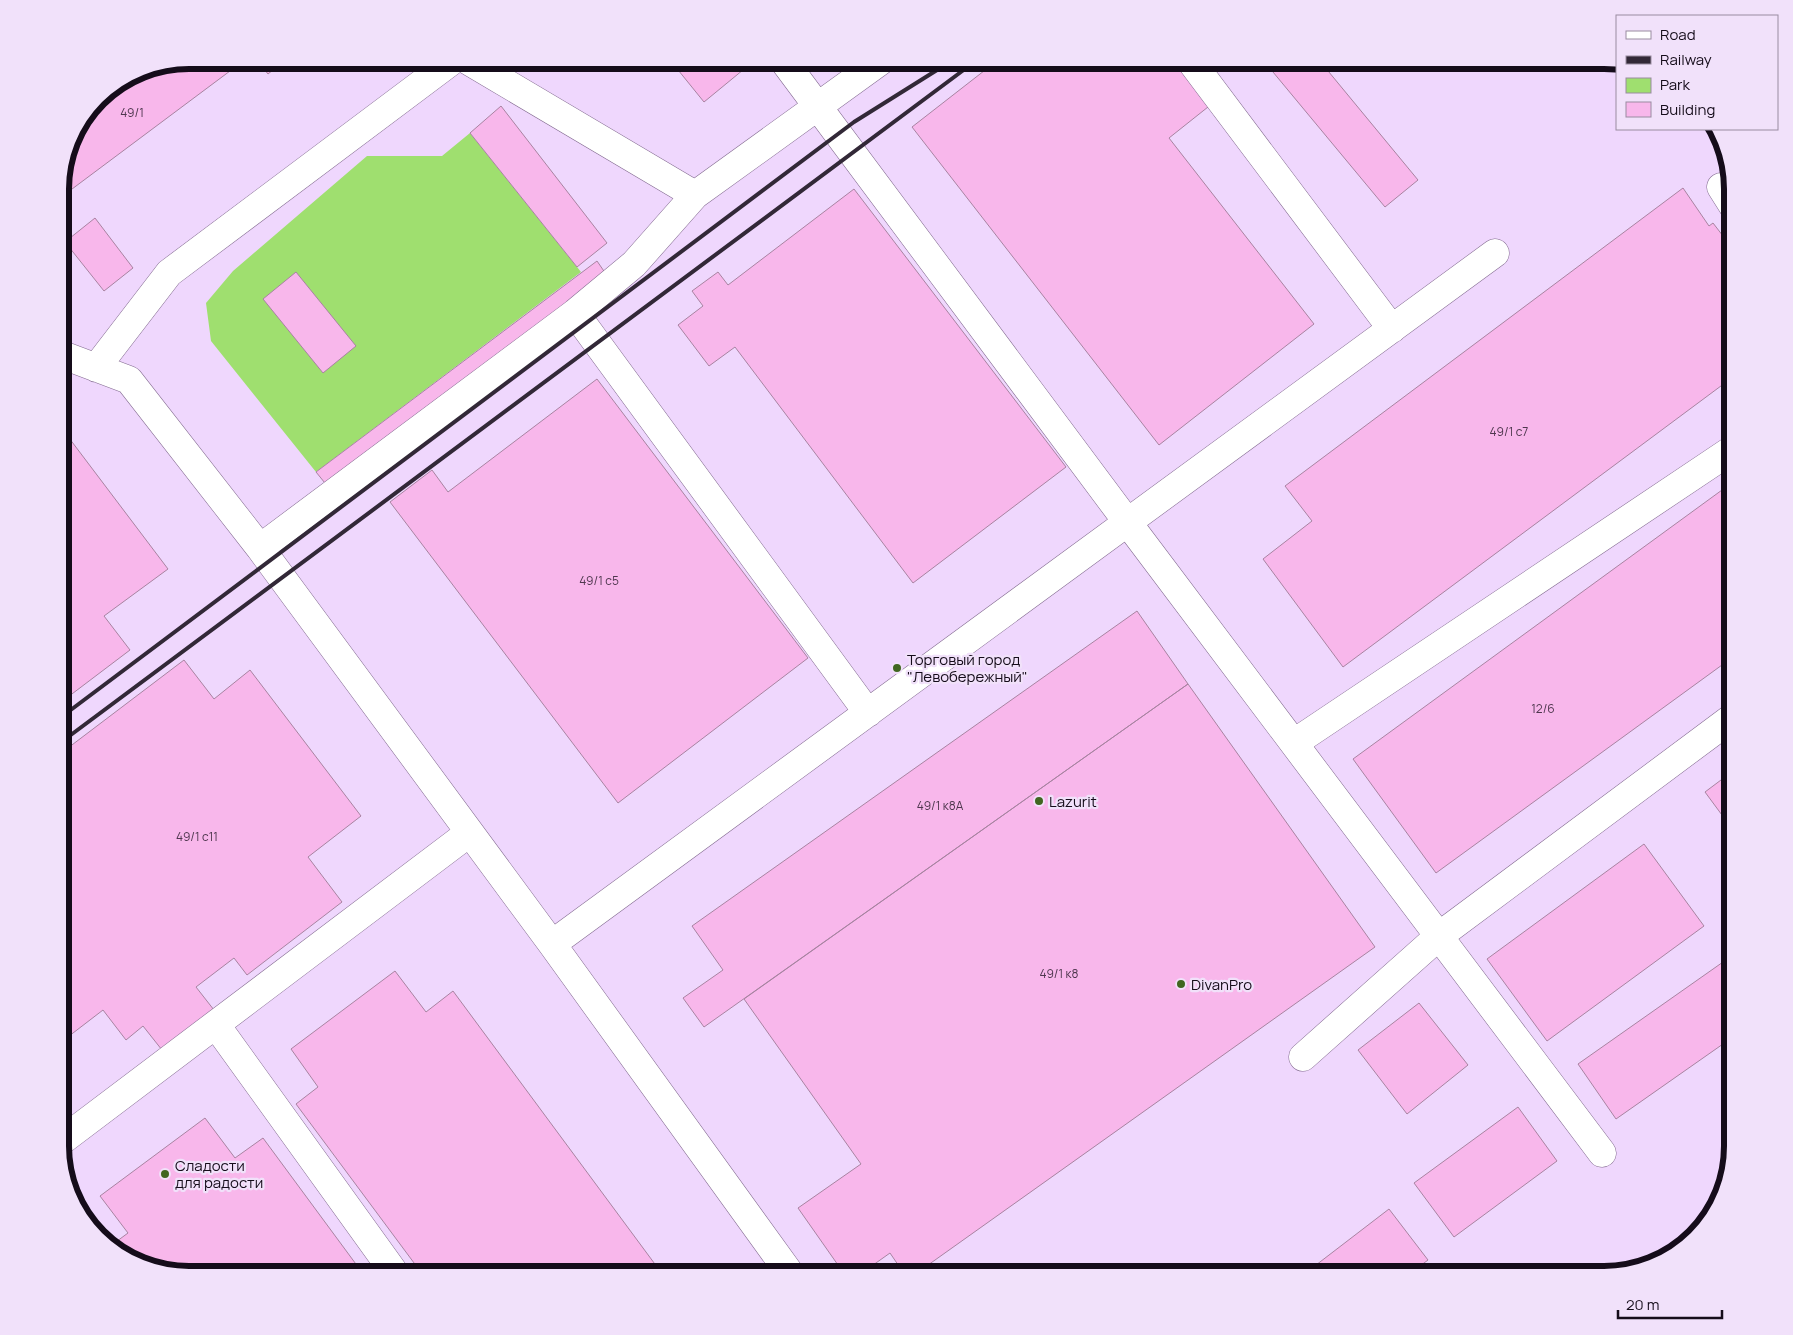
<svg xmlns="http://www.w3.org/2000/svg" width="1793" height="1335" font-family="Manrope,sans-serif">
<rect width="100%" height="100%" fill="#f1e1fa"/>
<path fill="#efd7fd" d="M189,60H1605L1617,62V129H1717L1720,131L1733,188V1147L1726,1188L1707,1224L1662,1262L1604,1275H188L147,1268L111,1249L77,1210L60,1155V180L73,132L104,92L140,70Z"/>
<path fill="#9fdf6f" d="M470,133L581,272L316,472L211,341L206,303L233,271L367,156H442Z"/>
<path fill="#f8b7eb" stroke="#a883a1" d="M188,60H227L234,68L60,198V180L73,132L104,92L140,70Z
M257,60H285L268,74Z
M670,60H745L749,65L704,102Z
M998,60H1110L1113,64L1118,60H1179L1213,103L1169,138L1314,324L1159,445L912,127Z
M1263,60H1319L1418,180L1385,207Z
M501,106L607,243L577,267L470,133Z
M1683,188L1709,226L1713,223L1733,249V377L1343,667L1263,559L1312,521L1285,486Z
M854,189L1066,467L913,583L735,347L709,366L678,325L703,306L692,291L718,272L728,285Z
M95,218L133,268L104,291L65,242Z
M597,261L608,277L329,488L316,472Z
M296,272L356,346L323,373L263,299Z
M597,379L808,658L618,803L390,502L432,470L448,492Z
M60,426L168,569L104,616L130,650L60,703Z
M1733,482V657L1436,873L1353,759Z
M1137,611L1188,684L704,1027L683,998L723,970L692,926Z
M184,660L214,699L250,670L361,816L308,857L342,902L247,975L234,958L196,987L214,1010L162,1050L143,1026L126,1040L103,1010L60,1043V754Z
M1188,684L1375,947L914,1275H905L890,1253L859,1275H845L798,1208L861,1164L744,999Z
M1733,771V830L1705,792Z
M1644,844L1704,926L1547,1041L1487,959Z
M1733,955V1037L1616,1119L1578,1064Z
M395,971L426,1012L453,991L663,1275H423L296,1104L318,1087L291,1049Z
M1419,1003L1468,1065L1407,1114L1358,1050Z
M1518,1107L1557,1161L1454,1237L1414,1183Z
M205,1118L235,1158L263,1138L364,1275H188L147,1268L111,1249L109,1247L128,1233L100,1196Z
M1389,1209L1428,1260L1408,1275H1303Z"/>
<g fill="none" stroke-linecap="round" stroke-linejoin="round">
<g stroke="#836b90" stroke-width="29">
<path id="minor" d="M467,60L695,195L882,60
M783,60L1128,523L1602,1153
M1190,60L1392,329
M1721,187L1733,206
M575,313L868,713
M60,354L129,380L260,548L552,944L791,1275
M96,368L169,273L453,60
M260,548L575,313L634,264L695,195
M1294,743L1733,449
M552,944L1495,253
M216,1025L396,1275
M1303,1057L1439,936L1733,717
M60,1142L469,833"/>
</g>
<use href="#minor" stroke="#fff" stroke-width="28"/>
<path stroke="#322837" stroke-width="4" d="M60,718L854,122L953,60
M60,743L977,60"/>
</g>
<g fill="#406620" stroke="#f1e1fa" stroke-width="2">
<circle cx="897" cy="668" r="5"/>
<circle cx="1039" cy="801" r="5"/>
<circle cx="1181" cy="984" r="5"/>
<circle cx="165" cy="1174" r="5"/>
</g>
<g text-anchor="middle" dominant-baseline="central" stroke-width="4.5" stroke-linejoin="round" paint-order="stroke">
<g font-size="12" fill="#4e374e">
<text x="132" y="112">49/1</text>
<text x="1509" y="431">49/1 с7</text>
<text x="599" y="580">49/1 с5</text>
<text x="1543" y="708">12/6</text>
<text x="940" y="805">49/1 к8А</text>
<text x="197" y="836">49/1 с11</text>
<text x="1059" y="973">49/1 к8</text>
</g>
<g font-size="15" fill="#150c1a" stroke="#f1e1fa" text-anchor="start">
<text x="907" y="659">Торговый город<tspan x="907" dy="17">"Левобережный"</tspan></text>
<text x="1049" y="801">Lazurit</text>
<text x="1191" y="984">DivanPro</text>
<text x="175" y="1165">Сладости<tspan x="175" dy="17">для радости</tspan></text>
</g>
</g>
<path d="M0 0H1793V1335H0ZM189 69H1604A120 120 0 0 1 1724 189V1146A120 120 0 0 1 1604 1266H189A120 120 0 0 1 69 1146V189A120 120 0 0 1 189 69Z" fill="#f1e1fa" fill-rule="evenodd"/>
<path fill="none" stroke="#150c1a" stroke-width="6" d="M189 69H1604A120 120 0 0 1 1724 189V1146A120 120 0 0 1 1604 1266H189A120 120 0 0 1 69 1146V189A120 120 0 0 1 189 69Z"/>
<rect x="1616" y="15" width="162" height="115" fill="#f1e1fa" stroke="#998ca0"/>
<rect x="1626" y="31" width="25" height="8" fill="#ffffff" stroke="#998ca0"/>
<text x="1660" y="40" font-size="15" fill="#150c1a">Road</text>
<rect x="1626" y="56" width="25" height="8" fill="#322837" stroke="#998ca0"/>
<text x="1660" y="65" font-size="15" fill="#150c1a">Railway</text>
<rect x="1626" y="78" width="25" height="15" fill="#9fdf6f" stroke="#998ca0"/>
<text x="1660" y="90" font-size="15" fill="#150c1a">Park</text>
<rect x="1626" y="102" width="25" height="15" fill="#f8b7eb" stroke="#998ca0"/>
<text x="1660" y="115" font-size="15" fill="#150c1a">Building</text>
<path d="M1618 1310v8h104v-8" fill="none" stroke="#150c1a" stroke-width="2.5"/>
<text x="1626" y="1310" font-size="15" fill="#150c1a" stroke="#f1e1fa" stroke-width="4" paint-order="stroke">20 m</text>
</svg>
